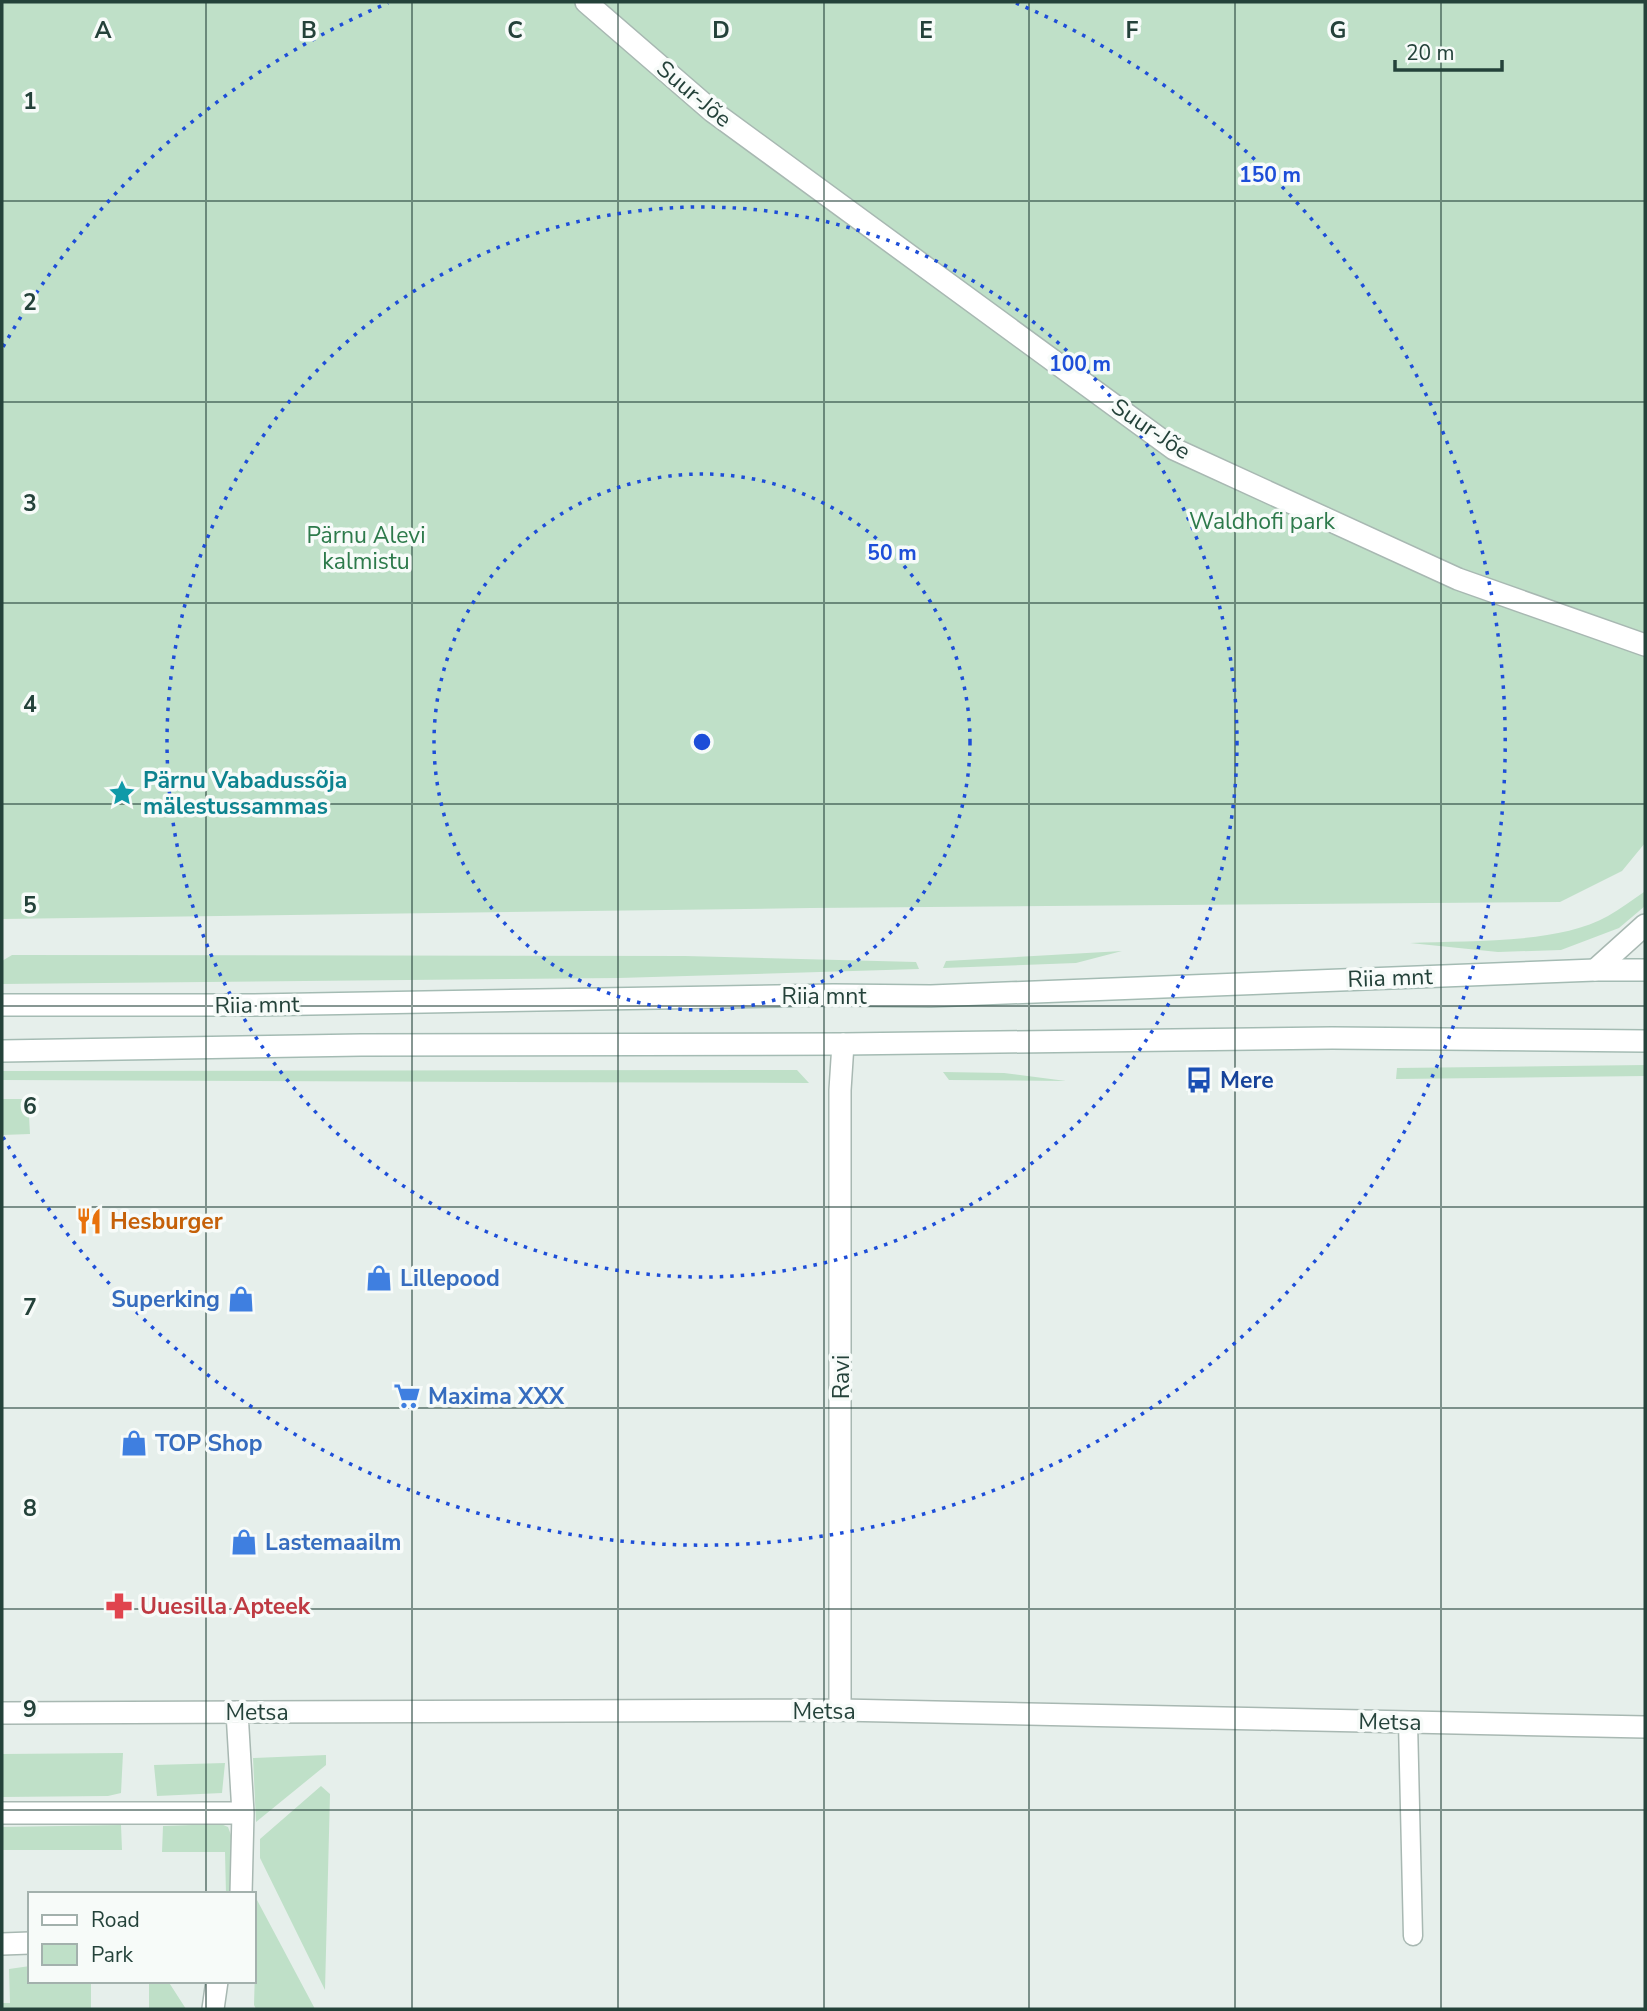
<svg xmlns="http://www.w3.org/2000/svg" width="1647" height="2011" font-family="'Nunito Sans',sans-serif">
<rect width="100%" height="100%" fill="#e6efeb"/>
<path fill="#bfe0c8" d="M2,2H1645V843L1622,871L1560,902L811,908L2,919Z
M1644,892L1645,906L1619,928L1561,950L1498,952L1410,943C1468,940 1556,945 1608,916C1620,909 1632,900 1644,892Z
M1122,951L1076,963L943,968L946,961Z
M12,955L685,956L916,962L919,969L618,978L2,984V961Z
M1645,1065V1076L1396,1079L1397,1068Z
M797,1070L809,1083L2,1080V1071Z
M943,1072L1004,1073L1066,1081L949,1080Z
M2,1099H28L30,1134L2,1135Z
M123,1753L121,1793L108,1796L2,1797V1754Z
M326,1755V1765L256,1822L253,1758Z
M225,1763L222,1793L157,1796L154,1765Z
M321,1786L330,1794L325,1990L260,1858V1839Z
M221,1824L228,1827L234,1843L235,1894H226L225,1852H162L163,1826Z
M121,1825L122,1850H2V1827Z
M257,1900L315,2009H256L254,2005Z
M30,1966V1981H91V2009H2V2003H10L9,1969Z
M149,1981H168L186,2009H149Z"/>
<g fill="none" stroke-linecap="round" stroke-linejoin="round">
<g stroke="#a8b8b2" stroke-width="21">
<path id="service" d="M1408,1722L1413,1936"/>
</g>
<g stroke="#a8b8b2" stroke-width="24">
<path id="minor" d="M586,2L712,111L1174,449L1458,579L1645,645
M1595,970L1645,925
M840,1710V1090L843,1044
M237,1712L243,1813L241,1894
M2,1713L840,1710L1645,1727
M2,1813H243
M2,1944L30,1943
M213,2009L217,1981"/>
</g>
<g stroke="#a4bbb3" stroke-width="24">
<path id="secondary" d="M2,1005H249L833,995L931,996L1595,970H1645
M2,1051L361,1045L843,1044L1332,1038L1645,1041"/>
</g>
<use href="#service" stroke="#fff" stroke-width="18"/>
<use href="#minor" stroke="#fff" stroke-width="21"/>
<use href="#secondary" stroke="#fff" stroke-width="21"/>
</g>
<path fill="none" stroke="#24423a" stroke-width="2" stroke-opacity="0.55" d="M206,2V1894M412,2V2009M618,2V2009M824,2V2009M1029,2V2009M1235,2V2009M1441,2V2009M2,201H1645M2,402H1645M2,603H1645M2,804H1645M2,1006H1645M2,1207H1645M2,1408H1645M2,1609H1645M2,1810H1645M206,1981V2009"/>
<g fill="none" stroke="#1d4ed8" stroke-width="3.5" stroke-dasharray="3.5 7">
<circle cx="702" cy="742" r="268"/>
<circle cx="702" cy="742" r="535"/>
<path d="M3 347A803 803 0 0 1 388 3M1016 3A803 803 0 1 1 3 1137"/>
</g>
<defs>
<g id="sight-bare" transform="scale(2.1)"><path d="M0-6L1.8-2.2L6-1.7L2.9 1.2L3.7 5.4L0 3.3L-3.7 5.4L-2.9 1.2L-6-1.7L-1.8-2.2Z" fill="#0f9aa8" stroke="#f7fbf9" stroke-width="2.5" paint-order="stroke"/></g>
<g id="bus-bare" transform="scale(2.1)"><path d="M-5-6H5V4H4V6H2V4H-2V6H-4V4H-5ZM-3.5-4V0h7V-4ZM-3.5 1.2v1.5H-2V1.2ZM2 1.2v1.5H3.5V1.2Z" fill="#1a4fb4" stroke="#f7fbf9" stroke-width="2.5" paint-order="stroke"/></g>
<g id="restaurant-bare" transform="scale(2.1)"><path d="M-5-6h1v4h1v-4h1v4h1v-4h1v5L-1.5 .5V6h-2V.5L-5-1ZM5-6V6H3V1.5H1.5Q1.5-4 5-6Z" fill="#e8710a" stroke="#f7fbf9" stroke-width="2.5" paint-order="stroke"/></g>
<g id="shop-bare" transform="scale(2.1)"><path d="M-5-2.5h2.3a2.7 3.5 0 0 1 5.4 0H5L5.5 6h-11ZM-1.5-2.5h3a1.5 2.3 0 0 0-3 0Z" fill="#3f7fe0" stroke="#f7fbf9" stroke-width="2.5" paint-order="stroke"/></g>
<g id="supermarket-bare" transform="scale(2.1)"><path d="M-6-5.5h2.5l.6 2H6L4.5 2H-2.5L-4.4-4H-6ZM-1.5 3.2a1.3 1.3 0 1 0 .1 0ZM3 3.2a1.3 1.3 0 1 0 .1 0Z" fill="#3f7fe0" stroke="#f7fbf9" stroke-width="2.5" paint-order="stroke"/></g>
<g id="pharmacy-bare" transform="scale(2.1)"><path d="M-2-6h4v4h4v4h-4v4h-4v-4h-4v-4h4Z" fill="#e0444e" stroke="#f7fbf9" stroke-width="2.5" paint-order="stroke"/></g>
</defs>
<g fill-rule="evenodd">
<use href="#sight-bare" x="122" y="793"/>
<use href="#bus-bare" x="1199" y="1080"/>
<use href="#restaurant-bare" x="89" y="1221"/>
<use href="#shop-bare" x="379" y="1278"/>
<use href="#shop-bare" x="241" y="1299"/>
<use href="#supermarket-bare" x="407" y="1396"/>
<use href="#shop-bare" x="134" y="1443"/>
<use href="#shop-bare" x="244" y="1542"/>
<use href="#pharmacy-bare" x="119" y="1606"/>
</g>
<g text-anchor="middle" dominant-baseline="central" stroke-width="7" stroke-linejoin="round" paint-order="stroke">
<g font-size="23" fill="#24423a" stroke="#f7fbf9">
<text transform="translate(694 94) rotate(40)">Suur-Jõe</text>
<text transform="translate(1151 429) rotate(34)">Suur-Jõe</text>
<text transform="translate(1390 978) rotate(-2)">Riia mnt</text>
<text x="824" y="996">Riia mnt</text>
<text transform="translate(257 1005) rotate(-1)">Riia mnt</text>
<text transform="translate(841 1377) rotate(-90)">Ravi</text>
<text x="824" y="1711">Metsa</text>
<text x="257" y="1712">Metsa</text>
<text transform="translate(1390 1722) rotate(1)">Metsa</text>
</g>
<g font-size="23" fill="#2d7a4b" stroke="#f7fbf9">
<text x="1262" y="521">Waldhofi park</text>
<text x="366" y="535">Pärnu Alevi<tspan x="366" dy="26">kalmistu</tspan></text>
</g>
<g font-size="23" font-weight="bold" fill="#0d838f" stroke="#f7fbf9" text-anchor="start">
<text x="143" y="780">Pärnu Vabadussõja<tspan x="143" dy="26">mälestussammas</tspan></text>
</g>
<g font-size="23" font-weight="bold" fill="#164399" stroke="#f7fbf9" text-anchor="start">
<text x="1220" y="1080">Mere</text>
</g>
<g font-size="23" font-weight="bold" fill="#c56008" stroke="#f7fbf9" text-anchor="start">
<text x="110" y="1221">Hesburger</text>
</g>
<g font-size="23" font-weight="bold" fill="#366cbe" stroke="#f7fbf9" text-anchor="start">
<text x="400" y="1278">Lillepood</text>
<text x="220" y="1299" text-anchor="end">Superking</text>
<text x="428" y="1396">Maxima XXX</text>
<text x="155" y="1443">TOP Shop</text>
<text x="265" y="1542">Lastemaailm</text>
</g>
<g font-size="23" font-weight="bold" fill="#be3a42" stroke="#f7fbf9" text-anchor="start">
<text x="140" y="1606">Uuesilla Apteek</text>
</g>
</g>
<g font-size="23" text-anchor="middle" font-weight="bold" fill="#24423a" stroke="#f7fbf9" stroke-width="7" stroke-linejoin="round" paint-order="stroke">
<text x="103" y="38">A</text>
<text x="309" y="38">B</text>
<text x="515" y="38">C</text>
<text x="721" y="38">D</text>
<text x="926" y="38">E</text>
<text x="1132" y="38">F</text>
<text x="1338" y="38">G</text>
<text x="30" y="109">1</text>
<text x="30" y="310">2</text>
<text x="30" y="511">3</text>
<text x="30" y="712">4</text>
<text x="30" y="913">5</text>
<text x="30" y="1114">6</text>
<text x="30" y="1315">7</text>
<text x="30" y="1516">8</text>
<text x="30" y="1717">9</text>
</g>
<circle cx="702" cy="742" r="10" fill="#1d4ed8" stroke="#f7fbf9" stroke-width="3.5"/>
<g font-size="21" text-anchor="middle" font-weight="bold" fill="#1d4ed8" stroke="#f7fbf9" stroke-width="7" stroke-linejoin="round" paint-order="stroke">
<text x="1270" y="182">150 m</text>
<text x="1080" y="371">100 m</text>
<text x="892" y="560">50 m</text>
</g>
<rect width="1647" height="2011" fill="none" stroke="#24423a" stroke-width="7"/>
<rect x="28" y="1892" width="228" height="91" fill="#f7fbf9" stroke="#a3b1ad" stroke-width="2"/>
<rect x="42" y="1915" width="35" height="10" fill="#ffffff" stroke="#a3b1ad" stroke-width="2"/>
<text x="91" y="1927" font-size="21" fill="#24423a">Road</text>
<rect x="42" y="1944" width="35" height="21" fill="#bfe0c8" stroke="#a3b1ad" stroke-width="2"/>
<text x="91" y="1962" font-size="21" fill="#24423a">Park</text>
<path d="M1395 60v10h107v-10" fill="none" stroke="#24423a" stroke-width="3.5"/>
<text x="1406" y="60" font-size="21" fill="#24423a" stroke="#f7fbf9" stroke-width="5" paint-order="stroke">20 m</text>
</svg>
